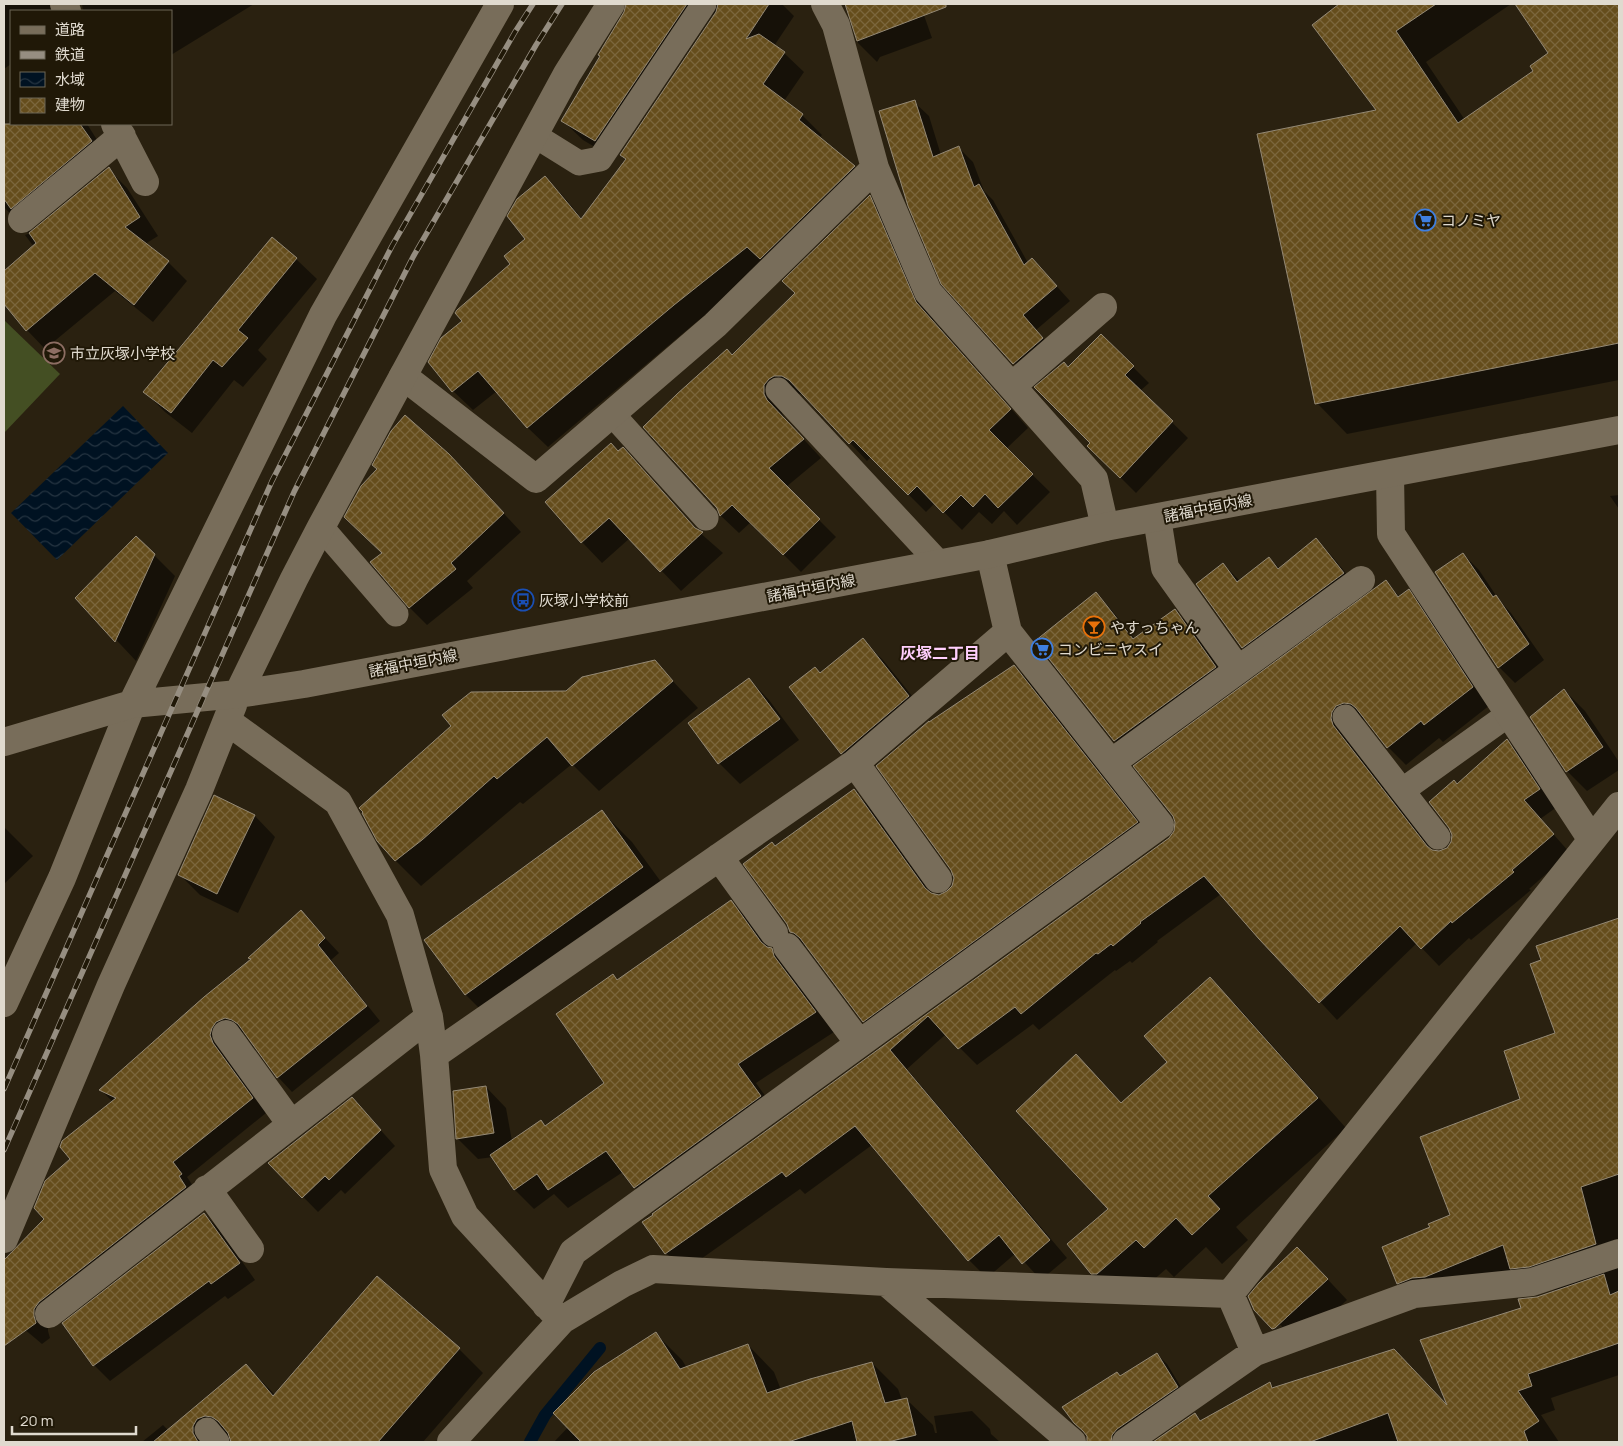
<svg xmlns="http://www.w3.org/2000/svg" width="1623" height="1446" font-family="Manrope,'Noto Sans JP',sans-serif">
<defs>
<pattern id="water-waves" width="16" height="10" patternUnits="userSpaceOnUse" patternTransform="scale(1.25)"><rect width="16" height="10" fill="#001222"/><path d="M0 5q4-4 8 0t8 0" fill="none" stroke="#253441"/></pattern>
<pattern id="building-cross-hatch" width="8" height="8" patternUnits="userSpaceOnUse" patternTransform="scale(1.25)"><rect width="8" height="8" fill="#654d1c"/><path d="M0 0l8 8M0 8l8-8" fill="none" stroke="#7b663c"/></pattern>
</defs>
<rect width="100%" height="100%" fill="#2a2110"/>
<path fill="#444f23" d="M4,320L60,374L4,433Z"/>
<path fill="url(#water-waves)" d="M123,406L168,453L57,560L11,513Z"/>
<path fill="#0007" d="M4,4H254L171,55V11H83L82,4L74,5L67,11H11V64L4,69Z
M628,4H782L794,16L774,46L784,53L804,72L784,101L802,115L822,135L819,138L854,167L874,186L767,266L694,324L548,447L528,428L497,391L473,410L453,391L464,321L512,264L527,239L544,177L564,197L582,219L626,160L621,155L718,10L712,15L615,159L583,140L563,121L625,13Z
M844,4H920L932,38L880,57L877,62L858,43L851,17Z
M1341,4H1511L1426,62L1465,120L1534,71L1550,53L1516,4H1619V380L1347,434L1317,403L1378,111L1313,25Z
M914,102L929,116L941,155L959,148L973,162L984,191L993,200L1028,263L1032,259L1070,301L1036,330L1056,353L1028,378L942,283Z
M21,124H87L111,162L70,196L50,176Z
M4,143L63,202L32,227L28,233L4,207Z
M108,169L127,188L158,236L145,244L168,262L187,281L153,322L115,291L45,349L27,330L4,302V272L34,247L25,235L33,232Z
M870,197L887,215L934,321L1028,428L1006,449L1050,492L1017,525L1004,511L992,524L979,512L962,530L935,503L926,512L871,457L867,461L806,396L801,394H793L782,404V413L785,419L821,458L786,487L836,537L801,572L751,522L739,533L721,516L718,508L732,356L796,293Z
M272,239L296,259L317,279L258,350L267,359L243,387L234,380L192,433L165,412L145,392Z
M1101,335L1149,383L1140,391L1188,438L1136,493L1105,462L1092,443Z
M623,449L698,531L723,553L681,591L630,538L602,563L582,542Z
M467,474L521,532L467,581L473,588L427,625L410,608L372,562Z
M1619,495V509L1610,496Z
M1316,540L1331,555L1358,588L1257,662L1242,647L1223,564L1240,581L1269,558L1280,569Z
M1463,554L1479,570L1499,600L1511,613L1544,660L1515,683L1499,667Z
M154,555L175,576L136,661L77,598Z
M1385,582L1400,597L1409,591L1426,609L1490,705L1443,742L1439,738L1406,765L1388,747L1368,721L1362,720L1351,745L1434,852L1440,853L1448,849L1453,842L1457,785L1507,740L1524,758L1557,807L1540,819L1570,853L1529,889L1531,890L1471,940L1469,938L1439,966L1417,943L1337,1020L1221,894L1157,941L1158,942L1132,963L1130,961L1116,971L1115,970L1039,1030L1033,1024L977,1065L946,1034L907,1069L1067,1258L1041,1280L1016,1253L987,1278L969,1260L872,1145L805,1194L800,1189L684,1271L666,1253L644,1223L1170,838Z
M1096,594L1109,607L1135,639L1175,611L1188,623L1228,680L1128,753L1115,741L1036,641Z
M862,640L883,660L929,717L862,773L842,753L821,674Z
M655,662L698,708L599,791L572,764L523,804L520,802L421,886L396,861L566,692Z
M1014,666L1028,680L1151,837L878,1035L864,1021L808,946H805L791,931L775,847L854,791L868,805L933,895L939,896L948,892L953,886L955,878L929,723Z
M749,679L769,700L799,740L740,784L719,763L690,723Z
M1564,690L1585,711L1619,762V770L1587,791L1567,771Z
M214,797L255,816L275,837L238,913L200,895L179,874Z
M602,812L632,842L672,897L496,1025L466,995L426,940Z
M4,827L33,856L4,884Z
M730,901L749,920L770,949L790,968L834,1032L756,1083L779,1115L654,1207L635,1188L623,1172L568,1208L554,1194L534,1209L515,1190L493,1157L478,1159L458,1139L454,1092L486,1087L506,1108L512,1141L541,1121L546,1127L606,1083L618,981Z
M301,912L339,953L331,960L380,1021L292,1092L278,1077L246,1033L240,1032L266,1113L187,1177L195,1189L48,1323V1331L50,1338L42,1344L4,1312V1277L46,1219L71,1159L113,1102L101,1090L252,960L249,958Z
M1619,919V1375L1551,1398L1555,1410L1541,1415L1559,1442H1155L1195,1415L1202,1422L1270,1384L1274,1388L1449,1408L1522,1309L1537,1298L1559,1289L1554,1290L1525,1261L1523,1263L1551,1290L1422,1307L1398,1283L1431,1227L1452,1215L1522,1100L1557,1034L1543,960L1538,947Z
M1210,979L1239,1008L1346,1128L1236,1227L1248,1240L1222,1264L1206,1247L1174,1277L1166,1269L1127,1303H1121L1092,1273L1110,1209L1076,1056L1122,1104L1168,1062Z
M366,1114L395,1146L345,1194L341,1190L318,1212L270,1163Z
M204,1214L220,1230L255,1280L228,1299L225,1296L110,1381L94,1365L64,1324Z
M1318,1269L1347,1300L1294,1349L1274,1330L1282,1327L1281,1325L1273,1328Z
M656,1334L682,1360L687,1368L748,1345L774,1372L781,1390L872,1363L898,1389L902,1400L906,1399L933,1425L935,1433H937L934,1416L972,1411L990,1429L991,1434L1000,1442H554Z
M459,1349L483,1373L423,1442H369L343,1417L331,1428L340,1442H232V1440H229L224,1442H142L163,1425L169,1431L246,1365L276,1396Z
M1157,1354L1167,1364L1187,1397L1123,1430L1106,1442H1092L1085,1432L1121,1377Z"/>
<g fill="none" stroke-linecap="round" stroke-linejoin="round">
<path stroke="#001222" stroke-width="12" d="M530,1442L545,1415L600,1348"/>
</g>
<path fill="url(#building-cross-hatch)" stroke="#948975" d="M626,4H687L595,141L561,121L600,56L598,55L624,12Z
M718,4H769L746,39L759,34L785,52L763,84L803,114L799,120L855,166L760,259L747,247L674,305L527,428L478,371L452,392L428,362L441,338L462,321L455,313L457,310L510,264L504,256L525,239L507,216L517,199L545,176L581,219L626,159L620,155L716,12Z
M845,4H946V7L857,41Z
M1339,4H1436L1396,31L1458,123L1533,71L1530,66L1548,53L1515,4H1619V343L1315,404L1257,134L1376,110L1312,25Z
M915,100L933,157L959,146L974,187L979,184L1024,265L1032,258L1057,286L1023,315L1043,338L1013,364L941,284L908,206L879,111Z
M4,124H80L92,141L11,209L4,199Z
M109,167L140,217L125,227L169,261L134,305L95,273L26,331L4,304V271L36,243L29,233Z
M870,195L916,302L1011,409L989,430L1033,474L998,508L985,494L973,507L961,495L943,513L917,486L908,495L853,440L849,444L789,380L782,376H774L769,379L764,385V394L767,400L804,439L769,468L820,519L783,555L732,505L720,516L717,508L643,427L677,394L727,349L732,355L795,293L782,281Z
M272,237L297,258L238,330L248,338L222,367L213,360L171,413L143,392Z
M1101,334L1134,366L1125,375L1173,421L1120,478L1087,446L1090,443L1034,387L1064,362L1068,367Z
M405,415L449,454L504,513L451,563L456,569L409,608L370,562L382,553L344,517L361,486L377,469L372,465L391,431Z
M611,443L618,451L623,447L695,528L703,532L660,572L609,518L581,543L545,502Z
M136,536L155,554L115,642L75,598Z
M1316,538L1344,573L1242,648L1196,584L1223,563L1237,582L1269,557L1278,569Z
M1463,553L1493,597L1496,595L1529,644L1498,668L1435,572Z
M1386,580L1398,597L1409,589L1473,687L1424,725L1421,721L1387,748L1356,708L1351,704L1344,703L1336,706L1332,712L1331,718L1333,725L1427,846L1432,850L1439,851L1447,848L1451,842L1452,835L1449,828L1429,802L1454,780L1457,784L1507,739L1540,789L1524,800L1554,834L1512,870L1514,872L1452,923L1451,921L1421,949L1400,926L1319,1003L1259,939L1204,876L1140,922L1141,923L1113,946L1111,944L1098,954L1096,953L1021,1014L1015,1007L958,1049L928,1016L890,1050L1050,1240L1022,1264L999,1235L968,1261L855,1126L786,1177L782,1172L665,1254L642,1222L653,1215L652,1214L1169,838L1174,831L1175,822L1173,816L1133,766Z
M1096,592L1133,639L1175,609L1216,667L1114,741L1035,641Z
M863,638L909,696L841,754L789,687L815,667L820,673Z
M655,660L673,681L572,766L547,737L497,779L494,776L422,840L395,861L377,841L362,813L363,812L359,808L451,726L442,715L471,692L566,691L582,677Z
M1014,665L1138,822L863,1022L800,938L794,933L790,932L787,924L743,864L772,842L775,846L854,789L925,888L931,893L939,895L947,891L952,886L954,878L951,870L876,766L929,721V722Z
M749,678L780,719L718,764L688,723Z
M1564,689L1603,747L1566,772L1530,717Z
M214,795L255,815L217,894L178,875Z
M602,810L643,867L465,995L424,940Z
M731,900L761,942L767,947L772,948L774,956L816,1012L738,1064L761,1096L634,1188L606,1151L548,1190L537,1174L514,1190L490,1155L541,1120L545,1126L604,1083L556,1014L613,974L617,980Z
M301,910L325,938L318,945L367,1006L277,1078L238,1024L232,1020L225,1018L216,1022L212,1028L210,1035L213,1043L253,1098L173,1162L182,1174L179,1176L186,1187L39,1302L34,1309V1316L36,1323L4,1346V1260L44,1219L34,1208L45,1181L70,1159L60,1147L62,1141L116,1098L99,1090L204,997L251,959L248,958Z
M1619,918V1174L1581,1187L1596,1244L1529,1267L1510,1269L1503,1245L1425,1277L1412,1278L1397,1284L1382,1247L1430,1227L1428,1224L1450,1215L1420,1137L1520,1099L1504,1051L1555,1033L1530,964L1541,960L1536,946Z
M1210,977L1318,1098L1208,1196L1220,1209L1192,1235L1176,1218L1144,1248L1136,1240L1097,1274H1091L1067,1244L1108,1209L1016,1111L1076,1054L1121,1103L1167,1062L1144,1036Z
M486,1086L494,1133L456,1139L453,1091Z
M352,1097L381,1130L329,1180L325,1176L302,1198L268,1163Z
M204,1213L240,1263L211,1284L209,1281L93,1366L62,1323Z
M1297,1247L1328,1279L1275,1328L1272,1329L1254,1310L1248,1296L1259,1283Z
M1604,1274L1610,1295L1619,1291V1343L1528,1374L1532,1386L1518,1391L1539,1421L1524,1431L1528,1442H1398L1388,1413L1310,1442H1153L1195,1413L1200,1421L1270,1382L1272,1388L1394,1349L1447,1405L1420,1340L1521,1308L1518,1299L1537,1297Z
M377,1276L460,1348L378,1442H231L228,1433L218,1421L212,1417L205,1416L197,1419L193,1426V1433L198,1442H153L246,1364L273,1396Z
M656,1332L680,1369L748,1344L767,1393L810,1379L872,1362L885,1403L907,1398L916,1435L888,1442H857L852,1421L788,1442H581L553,1413L594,1372Z
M1157,1353L1178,1387L1117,1429L1112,1435L1111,1442H1087V1436L1083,1431L1074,1423L1062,1407L1117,1372L1120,1376Z"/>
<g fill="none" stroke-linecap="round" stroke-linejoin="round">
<path stroke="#786d5a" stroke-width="25" d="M534,135L579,163L600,159L704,4
M778,390L939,563
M612,414L706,518
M321,527L396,614
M1345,717L1438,837
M1403,790L1509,714
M207,1430L217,1442"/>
<path stroke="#786d5a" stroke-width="28" d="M64,4L67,11
M825,4L836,25L875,168L928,292L1094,479L1105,527
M115,124L145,182
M22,219L122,136
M403,376L536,479L715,325L875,168
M1012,386L1103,307
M1390,474L1391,534L1592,840
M1157,518L1165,568L1238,670
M227,721L338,802L400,915L429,1017L434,1055L443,1169L465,1216L557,1316
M855,763L938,879
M1111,763L1361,580
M719,857L774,933
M787,947L859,1043
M4,1003L62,878L132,704
M226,1034L291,1124
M434,1055L855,763L1008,632
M207,1189L250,1249
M4,1239L111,985L199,790L233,705
M886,1282L1072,1442
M1230,1294L1619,806
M1230,1294L1255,1352
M546,1305L573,1252L1160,825L1008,632L990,554
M49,1314L429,1017
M451,1442L562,1320L622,1284L653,1269L886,1282L1230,1294
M1126,1442L1255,1352L1414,1294L1532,1282L1619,1253"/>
<path stroke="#786d5a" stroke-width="28" d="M238,694L294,579L321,527L567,74L611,4
M132,704L323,315L500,4
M4,742L132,704L238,694L304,684L990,554L1105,527L1619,430"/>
<g stroke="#968e81" stroke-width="5.5">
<path id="rail" d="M4,1089L272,481L392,246L515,32L533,4
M4,1150L294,492L413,257L536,45L562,4"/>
</g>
<use href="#rail" stroke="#201807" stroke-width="4" stroke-dasharray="11" stroke-linecap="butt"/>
</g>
<defs>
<g id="supermarket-ring" transform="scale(1.125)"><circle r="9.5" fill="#201807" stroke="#3f7fe0" stroke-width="1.5"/><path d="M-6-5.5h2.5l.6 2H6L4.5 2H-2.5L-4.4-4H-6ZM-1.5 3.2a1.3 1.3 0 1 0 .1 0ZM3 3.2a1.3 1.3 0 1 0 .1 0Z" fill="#3f7fe0"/></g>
<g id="school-ring" transform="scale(1.125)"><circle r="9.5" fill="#201807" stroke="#8d6e63" stroke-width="1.5"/><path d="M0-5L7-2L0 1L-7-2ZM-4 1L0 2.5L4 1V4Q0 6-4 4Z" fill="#8d6e63"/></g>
<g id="bus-ring" transform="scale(1.125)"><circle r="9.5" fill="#201807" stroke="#1a4fb4" stroke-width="1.5"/><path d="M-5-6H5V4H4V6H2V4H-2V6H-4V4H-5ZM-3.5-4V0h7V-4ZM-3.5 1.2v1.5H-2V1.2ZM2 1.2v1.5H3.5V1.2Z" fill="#1a4fb4"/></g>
<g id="bar-ring" transform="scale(1.125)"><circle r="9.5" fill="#201807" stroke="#e8710a" stroke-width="1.5"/><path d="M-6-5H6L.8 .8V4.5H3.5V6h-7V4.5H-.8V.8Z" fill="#e8710a"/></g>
</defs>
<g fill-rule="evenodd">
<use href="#supermarket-ring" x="1425" y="220"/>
<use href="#school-ring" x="54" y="353"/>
<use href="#bus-ring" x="523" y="600"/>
<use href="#bar-ring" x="1094" y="627"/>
<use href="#supermarket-ring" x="1042" y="649"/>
</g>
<g text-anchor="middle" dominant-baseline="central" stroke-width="4" stroke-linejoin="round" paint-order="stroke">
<g font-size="15" fill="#e0dacf" stroke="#201807" text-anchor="start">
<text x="1441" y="220">コノミヤ</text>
<text x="70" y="353">市立灰塚小学校</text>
<text x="539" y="600">灰塚小学校前</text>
<text x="1110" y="627">やすっちゃん</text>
<text x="1058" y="649">コンビニヤスイ</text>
</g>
<g font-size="15" fill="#e0dacf" stroke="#201807">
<text transform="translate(1208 508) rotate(-11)">諸福中垣内線</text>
<text transform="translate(811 588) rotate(-11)">諸福中垣内線</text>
<text transform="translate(413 663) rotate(-11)">諸福中垣内線</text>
</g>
<g font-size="16" font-weight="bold" fill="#ffcffd" stroke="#201807">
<text x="940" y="653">灰塚二丁目</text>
</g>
</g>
<rect width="1623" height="1446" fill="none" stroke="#e0dacf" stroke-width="10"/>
<rect x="10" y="10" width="162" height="115" fill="#201807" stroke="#6d6657"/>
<rect x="20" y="26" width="25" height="8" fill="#786d5a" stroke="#6d6657"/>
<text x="55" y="35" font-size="15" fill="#e0dacf">道路</text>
<rect x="20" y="51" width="25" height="8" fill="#968e81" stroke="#6d6657"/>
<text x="55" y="60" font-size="15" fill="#e0dacf">鉄道</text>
<rect x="20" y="72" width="25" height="15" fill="url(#water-waves)" stroke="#6d6657"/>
<text x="55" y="85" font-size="15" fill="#e0dacf">水域</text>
<rect x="20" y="98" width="25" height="15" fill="url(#building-cross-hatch)" stroke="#6d6657"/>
<text x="55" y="110" font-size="15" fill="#e0dacf">建物</text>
<path d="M12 1426v8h124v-8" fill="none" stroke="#e0dacf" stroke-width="2.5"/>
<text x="20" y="1426" font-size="15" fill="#e0dacf" stroke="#201807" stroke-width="4" paint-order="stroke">20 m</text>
</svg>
